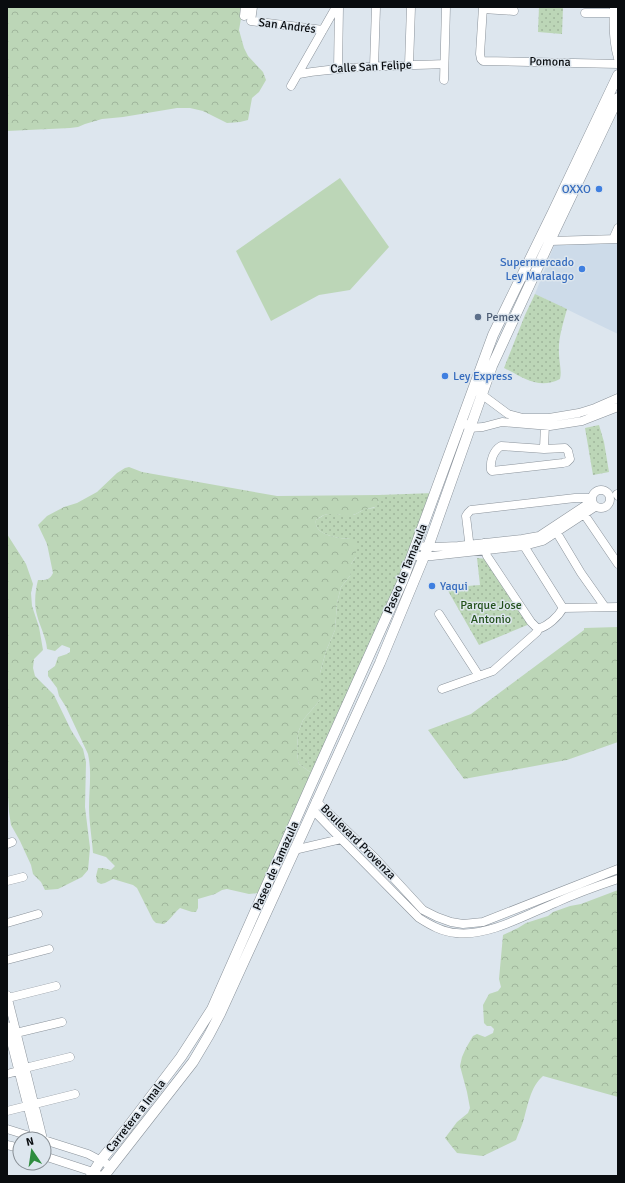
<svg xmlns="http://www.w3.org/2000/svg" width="625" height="1183" font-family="Signika,sans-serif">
<defs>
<pattern id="grass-dots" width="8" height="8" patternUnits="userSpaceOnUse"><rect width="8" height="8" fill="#bcd6b7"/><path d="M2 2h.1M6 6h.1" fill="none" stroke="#a0b69c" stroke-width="1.8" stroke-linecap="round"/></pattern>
<pattern id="forest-crowns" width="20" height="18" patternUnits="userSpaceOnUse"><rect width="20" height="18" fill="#bcd6b7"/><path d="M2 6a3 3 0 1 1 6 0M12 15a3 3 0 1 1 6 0" fill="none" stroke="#a0b69c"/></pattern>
</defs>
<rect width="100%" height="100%" fill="#dde6ee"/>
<path fill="#cddbe9" d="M556,241L618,243V334L535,294Z"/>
<path fill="url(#grass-dots)" d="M539,7H563L562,34L538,32Z
M535,294L567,309C563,324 558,338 559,354C559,362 562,371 560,379C538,390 523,377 504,368L525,315Z
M599,425L604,442L609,472L593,475L585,428Z
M434,493L411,556L311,777L310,772L299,764L298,760L297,751L298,733L303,720L320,700V673L326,651L335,630L337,603L341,587L350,576L351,564L356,557V539C344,539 313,537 316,520L324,515L332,513L341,515H354L365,509L374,508L379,502V495Z
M477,558L487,559L532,623L479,645L443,582L467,586L480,585Z"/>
<path fill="url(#forest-crowns)" d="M7,7H243L239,30L244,48L248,56L263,72L266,80L259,92L252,98L248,120L240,122L227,123L203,111L190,108H177L123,117L102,119L85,124L78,127L70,128L7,131Z
M129,467L142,472L277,496L379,495C380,510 375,506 364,510C360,511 357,514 353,515C343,517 333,512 324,515C321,516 319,518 316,520C313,537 344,539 356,539V557L351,564L352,568L350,576L341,587L337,603L335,630L326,651L320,673V700L303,720L298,733L297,751L298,760L299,764L310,772L311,777L258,893L249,894L227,889L222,890L215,894L198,899V908L196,912H192L180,908C174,913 170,920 164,924L156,923L153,920L137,888L133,885L113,879L105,883L101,884L97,882L96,876L98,868H103L111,870L115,866L106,857L93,853C92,838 89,822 89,807C89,789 92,772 88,754L66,707L59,696L57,688L48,676V671L55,666L58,657L67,654L70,652V648L62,645L55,651L47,649C46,637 40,627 37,615C34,605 35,591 38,580C46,580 50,580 53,573L47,544L38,525L47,516L64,507L77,503L97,492L117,473L125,468Z
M7,534L26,564L33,584L31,593L32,606L39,627L43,650L34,659L33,668L35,676L54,695L71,730L83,749L86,762L85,807L90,848L88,870L82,877L58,889L45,890L41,882L33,874L31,865L20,841L11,825L9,812L7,780Z
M618,627V742L567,760L464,779L428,730L471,714L584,630V628Z
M618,890V1097L543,1076C530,1087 528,1106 523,1122C521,1128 518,1134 516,1140L483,1156L457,1153L445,1138L457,1122L468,1113L470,1108L467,1092L460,1066L462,1057L466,1048L473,1036L477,1034L485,1037L493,1033L494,1029L491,1026H487L484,1023L483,1005L489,994L498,991L501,987L499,979L503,935L518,928L526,923L548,916L553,912L570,906L581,904Z"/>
<path fill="#bcd6b7" d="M340,178L389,247L350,290L319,295L271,321L236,251Z"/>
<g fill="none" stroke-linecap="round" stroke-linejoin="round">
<g stroke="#8b939b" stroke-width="9">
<path id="minor" d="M253,7L251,21L323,30
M483,7L480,54L481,59L483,61L618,64
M614,7C613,24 613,41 618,58
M483,9L514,11
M585,13H613
M244,16L245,7
M409,65L411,7
M374,67L376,7
M338,69L339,7
M299,74C347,66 396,66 444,64
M444,80L446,7
M291,86L336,7
M613,239L618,228
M550,241L618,239
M477,391L508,414L523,418H549L579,413L595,408L618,398
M466,424L469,428L483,427L502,422L550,426L582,421L618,407
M501,446L544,449L565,448L568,451L570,459L567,462L563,463L492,471L491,470C490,461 493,451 501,446Z
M544,449L545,423
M592 499a9 9 0 1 1 18 0a9 9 0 1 1-18 0Z
M617,494L618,496
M584,514L618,564
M554,528L581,573L605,607
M522,542L524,546L563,608
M484,543L485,550L487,556L531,622L538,629C548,626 558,617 563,608L618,607
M416,546L435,547L458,546L522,539L539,536L592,501
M470,549L466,516L468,513L471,510L575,498H592
M413,556H432L524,546L543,541L595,507
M439,614L479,676
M442,689L493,671L537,632L538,629
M316,801L375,858L423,910L437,917L451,922L463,924L483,922L618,869
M313,810L341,839
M7,844L12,842
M294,850L341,839L419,918C430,925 442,932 456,933C487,937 526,915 555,903C575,894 597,886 618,879
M7,881L23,877
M7,923L38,914
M7,960L49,949
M7,995L43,1139
M8,998L56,986
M7,1026L36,1139
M16,1033L62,1022
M25,1068L70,1057
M7,1074L18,1071
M7,1111L75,1094
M7,1129L39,1139
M44,1140L88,1154L111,1166
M7,1145L20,1148
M44,1156L93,1172L101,1176"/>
</g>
<g stroke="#8b939b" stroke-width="11">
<path id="major" d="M91,1176L101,1160L127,1128L181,1057L212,1009L311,785L403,580L493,335L508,304L553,212L618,75
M104,1176L193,1062L209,1035L220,1014L380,663L428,547L492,366L548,245L618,98"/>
</g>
<use href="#minor" stroke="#fff" stroke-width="8"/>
<use href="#major" stroke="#fff" stroke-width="10"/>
</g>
<g fill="#3f7fe0" stroke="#dde6ee" stroke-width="1.5">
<circle cx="599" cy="189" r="4"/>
<circle cx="582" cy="269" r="4"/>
<circle cx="445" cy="376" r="4"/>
<circle cx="432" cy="586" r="4"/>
</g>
<circle fill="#5c6f8a" stroke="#dde6ee" stroke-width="1.5" cx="478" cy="317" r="4"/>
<g text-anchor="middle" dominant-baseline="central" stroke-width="3" stroke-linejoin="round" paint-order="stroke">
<g font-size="12" fill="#090c0f" stroke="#dde6ee">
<text transform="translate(287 26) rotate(7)">San Andrés</text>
<text transform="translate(550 62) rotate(1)">Pomona</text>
<text transform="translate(371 67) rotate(-3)">Calle San Felipe</text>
<text transform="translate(406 569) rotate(-68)">Paseo de Tamazula</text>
<text transform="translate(358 842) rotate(45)">Boulevard Provenza</text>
<text transform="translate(276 866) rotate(-66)">Paseo de Tamazula</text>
<text transform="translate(136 1116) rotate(-52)">Carretera a Imala</text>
</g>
<g font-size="12" fill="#366cbe" stroke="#dde6ee" text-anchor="end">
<text x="591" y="189">OXXO</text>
<text x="574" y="262">Supermercado<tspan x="574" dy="14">Ley Maralago</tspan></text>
<text x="453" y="376" text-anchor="start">Ley Express</text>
<text x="440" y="586" text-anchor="start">Yaqui</text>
</g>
<g font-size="12" fill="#4e5e75" stroke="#dde6ee" text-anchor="start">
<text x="486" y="317">Pemex</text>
</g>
<g font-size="12" fill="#23511c" stroke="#dde6ee">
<text x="491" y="605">Parque Jose<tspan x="491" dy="14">Antonio</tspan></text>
</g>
</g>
<rect width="625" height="1183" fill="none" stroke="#090c0f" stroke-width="16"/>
<g transform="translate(32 1151) rotate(347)"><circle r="19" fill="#dde6ee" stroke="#888f95"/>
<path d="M0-3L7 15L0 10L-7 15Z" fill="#2e8c3e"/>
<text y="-6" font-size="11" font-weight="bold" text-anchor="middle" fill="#090c0f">N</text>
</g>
</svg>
